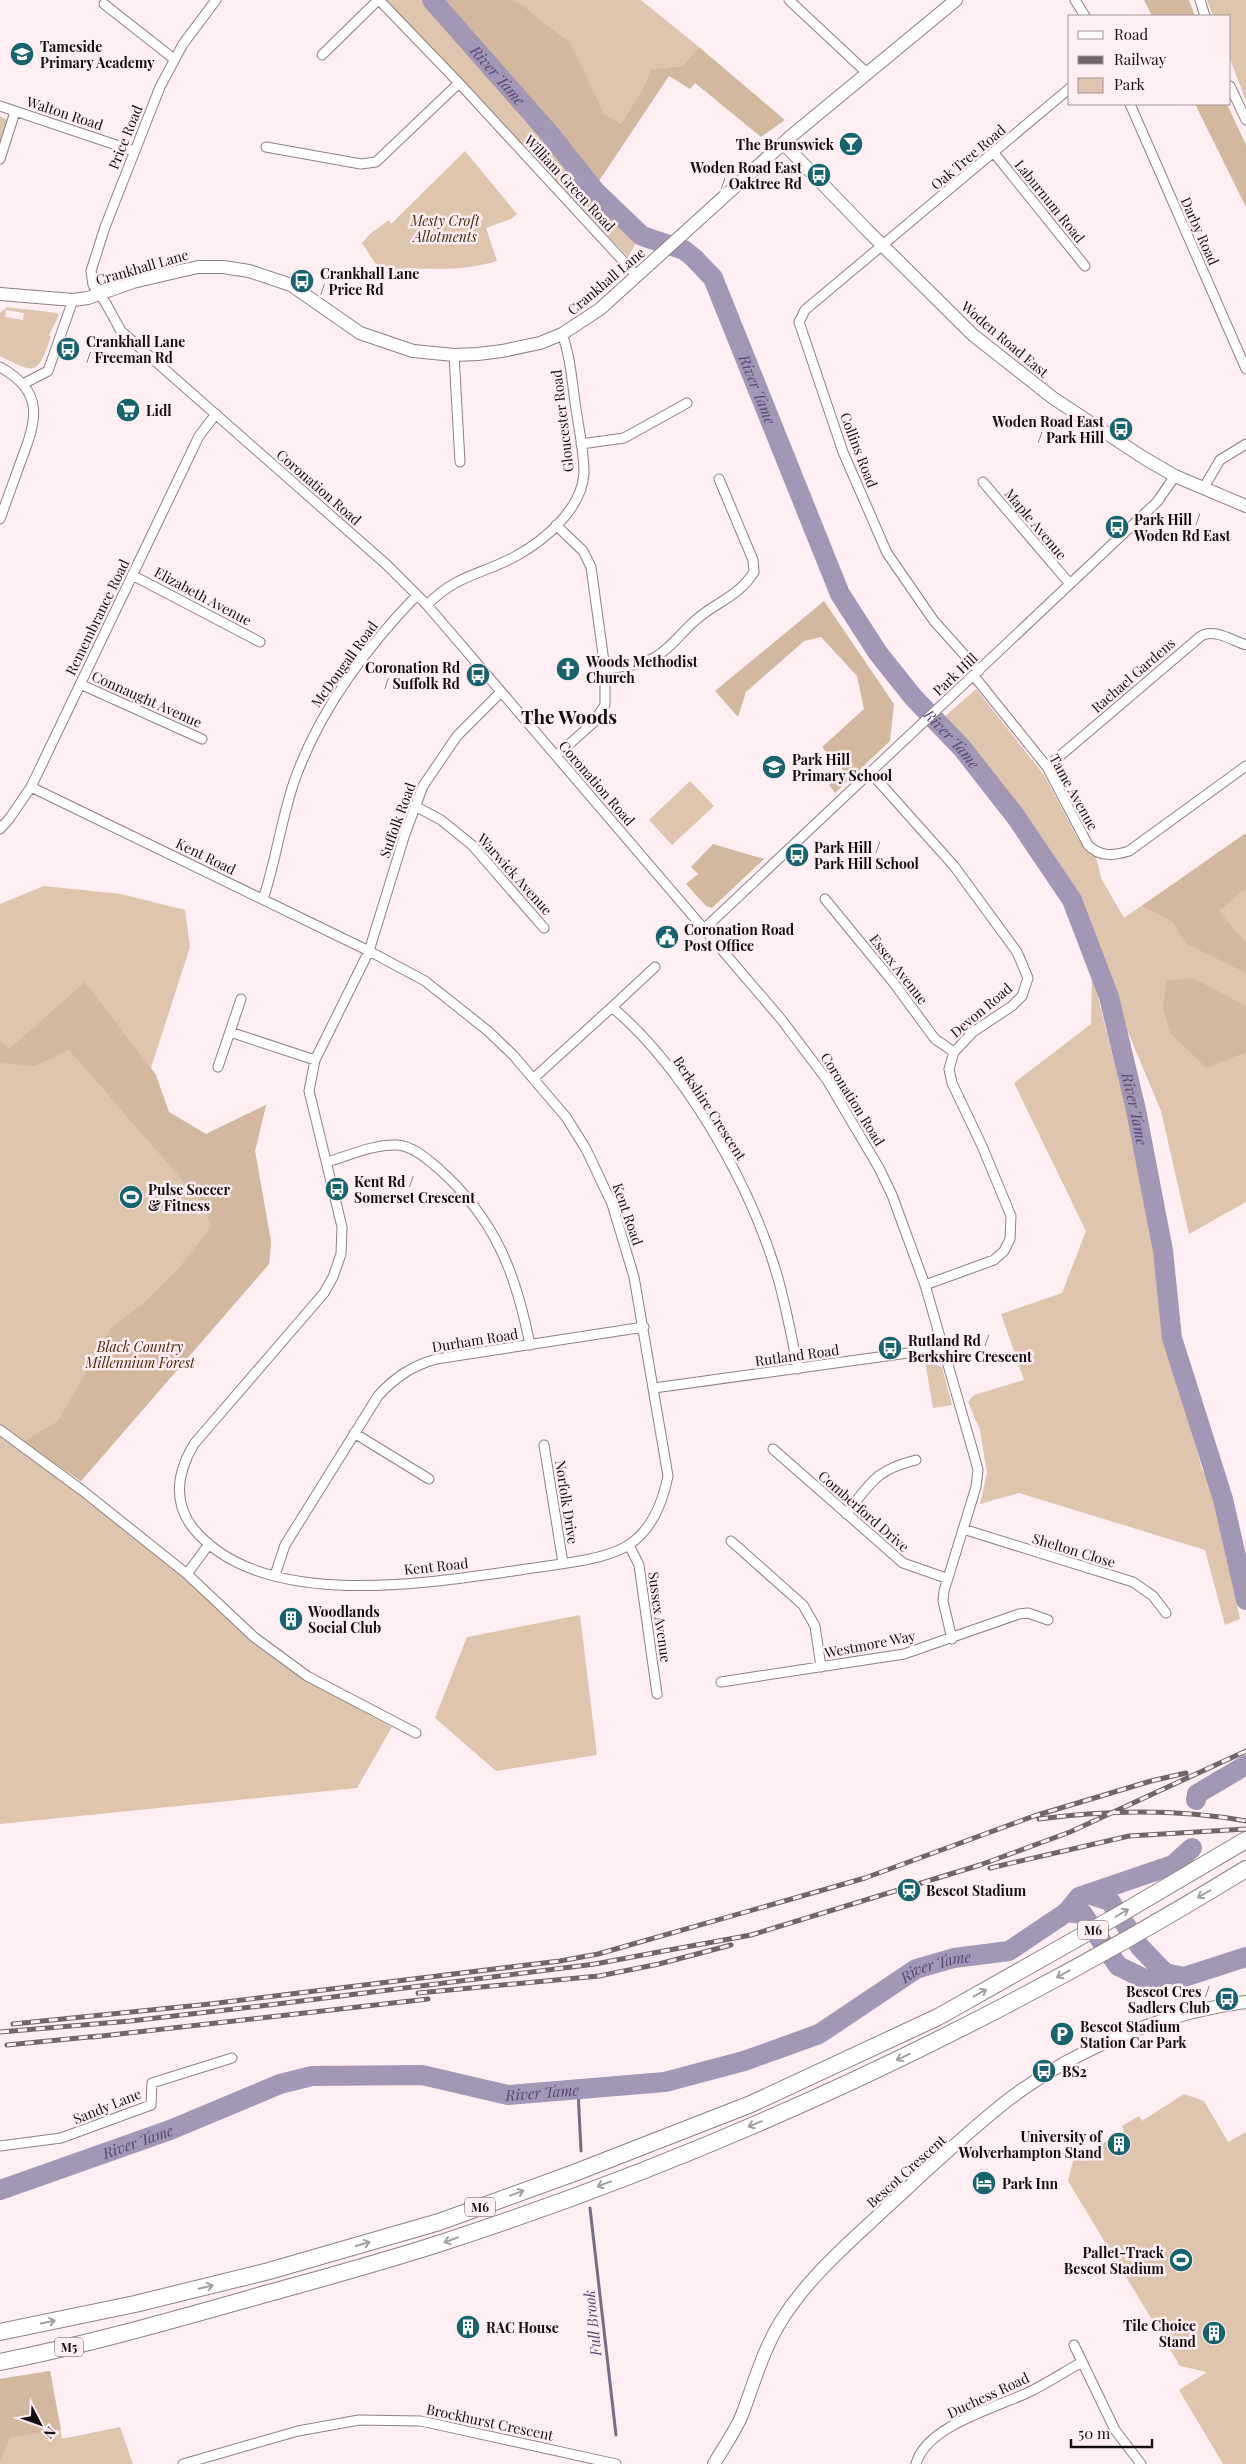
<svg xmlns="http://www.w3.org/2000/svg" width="1246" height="2464" font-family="'Playfair Display',serif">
<rect width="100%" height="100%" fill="#ffeef2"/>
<path fill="#dec5ad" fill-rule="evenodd" d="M384,0H422L571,173L637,241L628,257Z
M515,0H641L699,47L682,66L651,69L643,88L621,124L604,113L587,80Z
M1207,0H1246V101L1230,59V16H1213Z
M0,116L7,120L9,125L0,150Z
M465,151L517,214L511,219L486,228L497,261C468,270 437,270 406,268L404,274L375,263L362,243L370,234L389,220L391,224Z
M7,307L57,313L59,315L49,335L51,337C37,376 36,374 0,356V313ZM6,310L24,313L23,320L5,317Z
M976,689L1044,775L1076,835L1086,850L1096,857L1101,878L1124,918L1246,833V1202L1189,1234L1161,1111L1117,1006L1085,921L1037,840L960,736L942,719Z
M690,781L714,806L672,845L649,820Z
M44,886L121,894L185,910L190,947L151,1068L156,1075L168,1112L206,1134L266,1105L255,1151L271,1242L269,1264L81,1481L0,1426V904Z
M1092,974L1142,1173L1169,1352L1202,1469L1214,1493L1240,1619L1225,1625L1205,1550L1019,1493L980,1504L987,1473L980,1430L968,1402L974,1395L1024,1380L1001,1314L1062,1293L1086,1231L1014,1083L1091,1024Z
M925,1361L942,1367L952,1405L933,1408Z
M0,1437L79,1494L184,1578L260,1648L309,1682L392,1727L357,1788L0,1824Z
M580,1615L597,1755L496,1771L435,1718L467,1637Z
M1184,2094L1204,2101L1228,2142L1246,2132V2464H1223L1179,2390L1207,2372L1180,2366L1068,2181L1073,2161L1124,2131L1122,2126L1139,2116L1142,2121Z
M50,2371L62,2439L120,2427L133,2464H0V2379Z"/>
<path fill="#d3b8a0" d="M439,0H515L570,43L604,113L621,124L643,88L651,69L682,66L699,47L785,120L761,137L695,83L690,89L669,76L597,184Z
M1144,0H1189L1195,16H1152Z
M1195,104H1227L1246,145V207Z
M824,601L894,704L890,741L835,793L829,785L844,771L822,747L864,709L857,676L821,637L804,641L746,692L738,717L715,691Z
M1246,833V888L1219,911L1246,943V973L1187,944L1172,921L1142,906Z
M713,844L764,859L712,908L706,906L686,884L698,874L691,867Z
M1193,978L1246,1006V1052L1207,1068L1170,1033L1163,1009L1166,981Z
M85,982L156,1075L169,1112L206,1134L266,1105L255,1151L271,1242L269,1264L81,1481L23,1442L58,1421L111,1328L147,1300L178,1269L211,1227L204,1205L69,1050L35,1066L0,1063V1040L9,1049Z
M50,2371L61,2430L10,2437L0,2462V2379Z"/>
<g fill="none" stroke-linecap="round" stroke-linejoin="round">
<path stroke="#776e84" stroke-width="3" d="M578,2090L581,2151
M590,2208L616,2435"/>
<g stroke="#a297b5" stroke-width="20">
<path id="s1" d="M432,0L549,133L595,191L642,236L684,250L694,258L713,278L840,594L878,653L913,697L962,748L1016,817L1072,900L1109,997L1136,1110L1163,1251L1172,1338L1223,1499L1246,1600"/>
<path d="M1196,1800L1197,1794L1246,1765"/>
<path d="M1088,1894L1110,1901L1140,1947L1165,1973"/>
<path d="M1067,1912L1083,1914L1118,1966L1153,1983L1165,1973L1184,1977L1246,1957"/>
<path id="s2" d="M0,2190L170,2130L280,2084L312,2076L422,2075L508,2095L665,2082L744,2061L819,2034L916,1969L954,1958L1009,1951L1067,1912L1079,1897L1173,1865L1192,1848"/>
</g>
<g stroke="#8e7f82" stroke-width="11">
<path id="street" d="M216,0L183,44L160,87L105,227L91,271L93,285L105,302L121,331L387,565L427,605L781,1019L827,1080L879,1168L892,1195L925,1285L974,1455L978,1470L976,1487L944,1591L943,1601L952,1639
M379,0L459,83L637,276
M789,0L867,73
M1075,0L1085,16
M1200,0L1205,16
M104,4L174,59
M322,55L378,0
M1230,86L1246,120
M1130,104L1246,369
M0,106L134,151
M266,147L361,164L376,162L459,83
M994,153L1085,266
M0,159L15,112
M454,355L460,462
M0,367C45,392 37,419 21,461C14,480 7,500 0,519
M23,384L48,371L73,300
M581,444L624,438L687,403
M983,482L1070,584
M1203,489L1220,460L1246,444
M556,525L583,551L591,567L605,669V705L593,723L556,756
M132,575L260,642
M427,605C457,574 482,575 516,556C545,540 582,509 584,473C584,452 579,430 576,409C572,384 571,358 562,334
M605,669C619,667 635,666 647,661C668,653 681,632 697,619C718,601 739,596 754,572L753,560L719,479
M979,671L934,621L887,553L843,452L799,322L805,310L1070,88
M974,676L1047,767L1088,845C1100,857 1113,856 1129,851L1246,766
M80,684L202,739
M1047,767L1201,636C1214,628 1233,641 1246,645
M871,773L954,866L1017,952L1028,978L1022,996L1012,1006L973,1032L954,1052L949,1069L952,1083L982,1146L1011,1216L1010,1239L1004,1251L994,1260L925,1285
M31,787L369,951L425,981L488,1031L513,1055L566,1117L586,1149L612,1204L634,1277L668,1476C663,1501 652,1529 630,1544C606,1561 550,1565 520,1570C427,1583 261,1612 193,1528C172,1501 178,1471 194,1444L324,1293L333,1277L341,1254L342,1227L309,1091L315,1060L369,951L405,834L423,786L457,736L501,692
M415,806L441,820L472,845L544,928
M0,829L9,819L31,787L199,436L216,414
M263,899C276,861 281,820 294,782C319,710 365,649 417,595
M825,899L893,982L935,1039L954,1052
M704,929L1157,502L1175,476
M612,1007L655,967
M230,1032L315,1060
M218,1067L241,999
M534,1078L612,1007C683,1067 746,1177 774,1265C785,1299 791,1334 798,1369
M327,1162C348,1156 374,1144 397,1145C413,1146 427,1159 439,1169C495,1219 516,1273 530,1345
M654,1388L944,1348
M0,1430L83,1491L187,1574
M354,1433L429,1479
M544,1445L563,1563
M773,1449L903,1563L946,1578
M846,1514C871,1483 875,1470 916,1460
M963,1529L1133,1582L1153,1596L1166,1613
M731,1541L803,1605L815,1626L821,1667
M209,1544L187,1574L254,1637L307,1676L416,1733
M629,1545L639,1565L657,1694
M275,1575L285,1545L378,1396C395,1377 412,1366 436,1359L644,1327
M721,1682L904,1654L1019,1614L1028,1613L1048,1620
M0,2146L61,2138L151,2105L152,2083L232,2058
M1074,2345L1115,2430L1141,2464
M183,2464L298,2431L359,2420L421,2421L616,2464
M916,2464C926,2426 995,2408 1027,2393C1046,2384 1064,2372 1082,2362"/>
</g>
<g stroke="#8e7f82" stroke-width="14">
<path id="secondary" d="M783,143L867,230L973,335L1053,398L1144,458L1175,476L1246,506
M0,294L73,300L88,298L133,282L180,271L198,267H223L249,271L291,285L360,333L413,351L454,355L478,354L502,351L540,343L562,334L600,309L790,137L956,0
M714,2464C723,2448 735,2432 742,2415C754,2383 763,2350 781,2321C809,2276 848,2244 886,2208C924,2173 967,2132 1008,2100C1075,2049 1162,2013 1246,2002"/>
</g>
<g stroke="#8e7f82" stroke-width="18">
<path id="highway" d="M0,2332L135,2304L269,2271L439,2222L574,2173L751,2104L938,2017L1117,1916L1246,1840
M0,2362C91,2344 180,2318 269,2293C327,2277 386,2261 444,2242C724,2151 995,2023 1246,1869"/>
</g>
<use href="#street" stroke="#fff" stroke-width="9"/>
<use href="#secondary" stroke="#fff" stroke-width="12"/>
<use href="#highway" stroke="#fff" stroke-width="16"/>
<g stroke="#706669" stroke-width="5">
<path id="rail" d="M1039,1819C1107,1810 1179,1809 1246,1821
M990,1868L1129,1836L1246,1829
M418,1993L599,1976L659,1964L731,1945
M13,2024L210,2004L560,1961L598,1954L865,1878L1034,1816L1151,1781L1186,1773
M0,2032L130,2021L277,2004L595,1964L664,1951L751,1935L980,1865L1070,1832L1246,1751
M93,2037L428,1999
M7,2045L99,2036"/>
</g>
<use href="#rail" stroke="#ffeef2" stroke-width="3" stroke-dasharray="9" stroke-linecap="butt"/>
</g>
<defs><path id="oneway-shaft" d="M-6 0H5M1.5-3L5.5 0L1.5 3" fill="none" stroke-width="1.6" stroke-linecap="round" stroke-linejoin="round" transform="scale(1.25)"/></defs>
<g stroke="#a19f9f">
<use href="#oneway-shaft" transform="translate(1204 1894) rotate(150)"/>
<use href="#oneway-shaft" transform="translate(1122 1913) rotate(-30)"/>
<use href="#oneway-shaft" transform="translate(1063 1974) rotate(151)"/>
<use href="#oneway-shaft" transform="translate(980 1993) rotate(-29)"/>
<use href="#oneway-shaft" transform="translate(903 2057) rotate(155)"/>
<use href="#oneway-shaft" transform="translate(755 2124) rotate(158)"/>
<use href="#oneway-shaft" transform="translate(604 2184) rotate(159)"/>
<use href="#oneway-shaft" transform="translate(517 2193) rotate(-20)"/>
<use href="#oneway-shaft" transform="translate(451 2240) rotate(160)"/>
<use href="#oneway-shaft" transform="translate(363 2244) rotate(-16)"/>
<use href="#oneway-shaft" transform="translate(206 2287) rotate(-14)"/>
<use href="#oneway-shaft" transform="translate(48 2322) rotate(-12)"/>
</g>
<defs>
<g id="school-disc" transform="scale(1.25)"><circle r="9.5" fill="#17636e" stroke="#ffeef2"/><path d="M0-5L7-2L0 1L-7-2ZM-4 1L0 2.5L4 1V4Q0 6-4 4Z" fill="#fff"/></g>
<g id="bar-disc" transform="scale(1.25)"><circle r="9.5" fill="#17636e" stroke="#ffeef2"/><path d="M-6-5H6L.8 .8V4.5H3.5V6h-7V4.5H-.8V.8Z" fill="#fff"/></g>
<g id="bus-disc" transform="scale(1.25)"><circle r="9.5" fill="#17636e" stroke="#ffeef2"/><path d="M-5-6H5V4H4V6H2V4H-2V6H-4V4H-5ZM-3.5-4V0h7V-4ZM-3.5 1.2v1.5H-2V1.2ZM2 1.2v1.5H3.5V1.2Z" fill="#fff"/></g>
<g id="supermarket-disc" transform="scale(1.25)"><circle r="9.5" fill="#17636e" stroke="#ffeef2"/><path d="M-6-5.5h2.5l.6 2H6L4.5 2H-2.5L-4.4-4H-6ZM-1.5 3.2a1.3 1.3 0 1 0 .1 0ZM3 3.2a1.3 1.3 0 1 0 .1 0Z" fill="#fff"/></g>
<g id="church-disc" transform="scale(1.25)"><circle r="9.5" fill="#17636e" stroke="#ffeef2"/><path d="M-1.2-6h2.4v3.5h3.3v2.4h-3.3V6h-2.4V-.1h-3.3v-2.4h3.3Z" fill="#fff"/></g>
<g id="civic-disc" transform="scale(1.25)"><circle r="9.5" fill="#17636e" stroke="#ffeef2"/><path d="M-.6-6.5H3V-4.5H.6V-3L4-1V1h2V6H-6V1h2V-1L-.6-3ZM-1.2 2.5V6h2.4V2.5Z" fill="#fff"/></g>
<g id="stadium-disc" transform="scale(1.25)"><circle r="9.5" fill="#17636e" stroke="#ffeef2"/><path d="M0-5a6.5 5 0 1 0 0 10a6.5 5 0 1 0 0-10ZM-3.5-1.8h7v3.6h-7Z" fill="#fff"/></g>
<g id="building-disc" transform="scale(1.25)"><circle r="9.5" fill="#17636e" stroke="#ffeef2"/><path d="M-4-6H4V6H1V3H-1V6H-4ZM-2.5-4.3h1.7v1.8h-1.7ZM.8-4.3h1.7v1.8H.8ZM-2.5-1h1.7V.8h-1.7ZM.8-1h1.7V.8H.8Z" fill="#fff"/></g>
<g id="station-disc" transform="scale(1.25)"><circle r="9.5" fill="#17636e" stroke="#ffeef2"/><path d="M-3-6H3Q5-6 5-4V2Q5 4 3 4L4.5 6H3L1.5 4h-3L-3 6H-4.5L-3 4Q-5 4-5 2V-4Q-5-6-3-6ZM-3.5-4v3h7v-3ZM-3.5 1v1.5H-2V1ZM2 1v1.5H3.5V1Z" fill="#fff"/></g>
<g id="parking-disc" transform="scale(1.25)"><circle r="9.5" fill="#17636e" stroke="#ffeef2"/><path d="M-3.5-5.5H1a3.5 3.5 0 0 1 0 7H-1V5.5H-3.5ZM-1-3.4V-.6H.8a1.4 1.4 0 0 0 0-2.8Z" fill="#fff"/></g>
<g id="hotel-disc" transform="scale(1.25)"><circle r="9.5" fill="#17636e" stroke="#ffeef2"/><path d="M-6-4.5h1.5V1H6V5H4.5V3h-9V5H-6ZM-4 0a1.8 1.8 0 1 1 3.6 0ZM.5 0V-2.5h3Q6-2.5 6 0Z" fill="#fff"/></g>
</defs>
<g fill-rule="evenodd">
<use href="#school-disc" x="22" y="54"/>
<use href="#bar-disc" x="851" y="144"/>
<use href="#bus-disc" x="819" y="175"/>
<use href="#bus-disc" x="302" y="281"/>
<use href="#bus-disc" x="68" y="349"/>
<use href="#supermarket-disc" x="128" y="410"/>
<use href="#bus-disc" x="1121" y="429"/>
<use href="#bus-disc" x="1117" y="527"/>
<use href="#church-disc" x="568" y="669"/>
<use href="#bus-disc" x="478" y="675"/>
<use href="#school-disc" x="774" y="767"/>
<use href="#bus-disc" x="797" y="855"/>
<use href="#civic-disc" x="667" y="937"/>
<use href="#bus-disc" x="337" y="1189"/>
<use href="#stadium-disc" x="131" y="1197"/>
<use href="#bus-disc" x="890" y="1348"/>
<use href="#building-disc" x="291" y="1619"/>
<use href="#station-disc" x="909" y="1890"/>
<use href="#bus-disc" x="1227" y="1999"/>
<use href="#parking-disc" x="1062" y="2034"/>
<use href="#bus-disc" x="1044" y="2071"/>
<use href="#building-disc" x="1119" y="2144"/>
<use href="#hotel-disc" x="984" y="2183"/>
<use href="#stadium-disc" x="1181" y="2260"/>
<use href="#building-disc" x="468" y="2327"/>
<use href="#building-disc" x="1214" y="2333"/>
</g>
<g text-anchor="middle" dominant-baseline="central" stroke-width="5" stroke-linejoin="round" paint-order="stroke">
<g fill="#ffeef2" stroke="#5a5154" stroke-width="1">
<rect x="1078" y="1920.5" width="30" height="19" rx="4"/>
<rect x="465" y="2197.5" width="30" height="19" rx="4"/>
<rect x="55" y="2337.5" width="28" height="19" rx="4"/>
</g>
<g font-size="12" font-weight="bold" fill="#140e10">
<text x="1093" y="1930">M6</text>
<text x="480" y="2207">M6</text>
<text x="69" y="2347">M5</text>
</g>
<g font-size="14" font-weight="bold" fill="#140e10" stroke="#ffeef2" text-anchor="start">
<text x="40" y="46">Tameside<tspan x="40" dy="16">Primary Academy</tspan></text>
<text x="834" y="144" text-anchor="end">The Brunswick</text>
<text x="802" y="167" text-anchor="end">Woden Road East<tspan x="802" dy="16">/ Oaktree Rd</tspan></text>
<text x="320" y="273">Crankhall Lane<tspan x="320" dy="16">/ Price Rd</tspan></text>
<text x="86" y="341">Crankhall Lane<tspan x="86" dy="16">/ Freeman Rd</tspan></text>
<text x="146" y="410">Lidl</text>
<text x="1104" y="421" text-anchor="end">Woden Road East<tspan x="1104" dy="16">/ Park Hill</tspan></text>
<text x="1134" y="519">Park Hill /<tspan x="1134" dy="16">Woden Rd East</tspan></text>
<text x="586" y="661">Woods Methodist<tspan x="586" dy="16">Church</tspan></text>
<text x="460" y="667" text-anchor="end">Coronation Rd<tspan x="460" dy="16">/ Suffolk Rd</tspan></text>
<text x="792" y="759">Park Hill<tspan x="792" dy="16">Primary School</tspan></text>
<text x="814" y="847">Park Hill /<tspan x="814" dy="16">Park Hill School</tspan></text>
<text x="684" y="929">Coronation Road<tspan x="684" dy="16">Post Office</tspan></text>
<text x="354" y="1181">Kent Rd /<tspan x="354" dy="16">Somerset Crescent</tspan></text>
<text x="148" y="1189">Pulse Soccer<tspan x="148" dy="16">&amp; Fitness</tspan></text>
<text x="908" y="1340">Rutland Rd /<tspan x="908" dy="16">Berkshire Crescent</tspan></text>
<text x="308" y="1611">Woodlands<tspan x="308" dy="16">Social Club</tspan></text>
<text x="926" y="1890">Bescot Stadium</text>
<text x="1210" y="1991" text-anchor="end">Bescot Cres /<tspan x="1210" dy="16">Sadlers Club</tspan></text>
<text x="1080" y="2026">Bescot Stadium<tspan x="1080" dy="16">Station Car Park</tspan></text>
<text x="1062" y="2071">BS2</text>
<text x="1102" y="2136" text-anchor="end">University of<tspan x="1102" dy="16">Wolverhampton Stand</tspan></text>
<text x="1002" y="2183">Park Inn</text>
<text x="1164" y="2252" text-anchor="end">Pallet-Track<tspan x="1164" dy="16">Bescot Stadium</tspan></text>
<text x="1196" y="2325" text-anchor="end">Tile Choice<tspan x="1196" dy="16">Stand</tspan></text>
<text x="486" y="2327">RAC House</text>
</g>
<g font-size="14" fill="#140e10" stroke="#ffeef2">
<text transform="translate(65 113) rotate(18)">Walton Road</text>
<text transform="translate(125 137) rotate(-68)">Price Road</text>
<text transform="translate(968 157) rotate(-40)">Oak Tree Road</text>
<text transform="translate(570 183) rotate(47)">William Green Road</text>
<text transform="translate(1050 201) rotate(51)">Laburnum Road</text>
<text transform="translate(1200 231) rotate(66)">Darby Road</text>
<text transform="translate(142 267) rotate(-16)">Crankhall Lane</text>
<text transform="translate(606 281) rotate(-40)">Crankhall Lane</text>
<text transform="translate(1005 339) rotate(40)">Woden Road East</text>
<text transform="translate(562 421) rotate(-97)">Gloucester Road</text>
<text transform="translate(859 450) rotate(69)">Collins Road</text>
<text transform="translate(319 487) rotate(41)">Coronation Road</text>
<text transform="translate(1036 524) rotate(50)">Maple Avenue</text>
<text transform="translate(203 596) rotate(28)">Elizabeth Avenue</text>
<text transform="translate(97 617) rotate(-64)">Remembrance Road</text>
<text transform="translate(344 664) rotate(-54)">McDougall Road</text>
<text transform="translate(955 674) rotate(-43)">Park Hill</text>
<text transform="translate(1133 675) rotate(-41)">Rachael Gardens</text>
<text transform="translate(147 699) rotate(24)">Connaught Avenue</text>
<text transform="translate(597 783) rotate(49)">Coronation Road</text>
<text transform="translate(1074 792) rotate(61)">Tame Avenue</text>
<text transform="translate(397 820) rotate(-70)">Suffolk Road</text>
<text transform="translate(206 856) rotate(26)">Kent Road</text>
<text transform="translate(515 874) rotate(48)">Warwick Avenue</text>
<text transform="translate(899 969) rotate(52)">Essex Avenue</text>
<text transform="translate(981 1010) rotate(-40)">Devon Road</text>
<text transform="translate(853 1099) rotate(58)">Coronation Road</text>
<text transform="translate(710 1108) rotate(57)">Berkshire Crescent</text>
<text transform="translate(628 1214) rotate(71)">Kent Road</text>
<text transform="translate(475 1340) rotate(-9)">Durham Road</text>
<text transform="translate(797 1355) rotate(-8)">Rutland Road</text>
<text transform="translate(567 1502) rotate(81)">Norfolk Drive</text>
<text transform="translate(864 1511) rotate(41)">Comberford Drive</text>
<text transform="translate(1074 1550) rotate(17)">Shelton Close</text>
<text transform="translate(436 1566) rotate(-6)">Kent Road</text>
<text transform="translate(660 1617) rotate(82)">Sussex Avenue</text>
<text transform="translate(870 1644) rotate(-11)">Westmore Way</text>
<text transform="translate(107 2106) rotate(-22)">Sandy Lane</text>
<text transform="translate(906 2171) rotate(-42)">Bescot Crescent</text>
<text transform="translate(988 2395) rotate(-25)">Duchess Road</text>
<text transform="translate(490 2422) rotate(12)">Brockhurst Crescent</text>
</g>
<g font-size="14" font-style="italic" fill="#442809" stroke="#ffeef2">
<text x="445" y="220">Mesty Croft<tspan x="445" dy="16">Allotments</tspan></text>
<text x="140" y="1346">Black Country<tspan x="140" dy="16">Millennium Forest</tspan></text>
</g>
<g font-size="15" font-style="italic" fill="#584673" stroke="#ffeef2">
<text stroke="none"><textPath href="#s1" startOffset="100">River Tame</textPath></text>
<text stroke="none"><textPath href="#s1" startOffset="521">River Tame</textPath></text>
<text stroke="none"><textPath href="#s1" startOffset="925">River Tame</textPath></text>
<text stroke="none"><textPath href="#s1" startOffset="1345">River Tame</textPath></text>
<text stroke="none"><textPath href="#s2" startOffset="986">River Tame</textPath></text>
<text stroke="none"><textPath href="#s2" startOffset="565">River Tame</textPath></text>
<text stroke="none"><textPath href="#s2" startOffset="146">River Tame</textPath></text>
<text transform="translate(592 2323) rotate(-96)">Full Brook</text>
</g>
<g font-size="19" font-weight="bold" fill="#140e10" stroke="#ffeef2">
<text x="569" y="716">The Woods</text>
</g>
</g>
<rect x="1068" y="15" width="162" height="90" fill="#ffeef2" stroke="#a19498"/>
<rect x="1078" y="31" width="25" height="8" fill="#ffffff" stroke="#a19498"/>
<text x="1114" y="40" font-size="15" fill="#140e10">Road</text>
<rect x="1078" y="56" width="25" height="8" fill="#706669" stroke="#a19498"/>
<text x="1114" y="65" font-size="15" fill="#140e10">Railway</text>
<rect x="1078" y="78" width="25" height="15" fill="#dec5ad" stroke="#a19498"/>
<text x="1114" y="90" font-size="15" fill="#140e10">Park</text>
<g transform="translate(40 2424) rotate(131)" stroke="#ffeef2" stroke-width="4" paint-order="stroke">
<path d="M0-4L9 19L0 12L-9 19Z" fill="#140e10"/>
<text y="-8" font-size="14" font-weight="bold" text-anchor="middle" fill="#140e10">N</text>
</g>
<path d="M1071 2439v8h81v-8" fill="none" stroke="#140e10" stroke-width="2.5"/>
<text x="1078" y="2439" font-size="15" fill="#140e10" stroke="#ffeef2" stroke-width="4" paint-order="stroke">50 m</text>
</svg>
